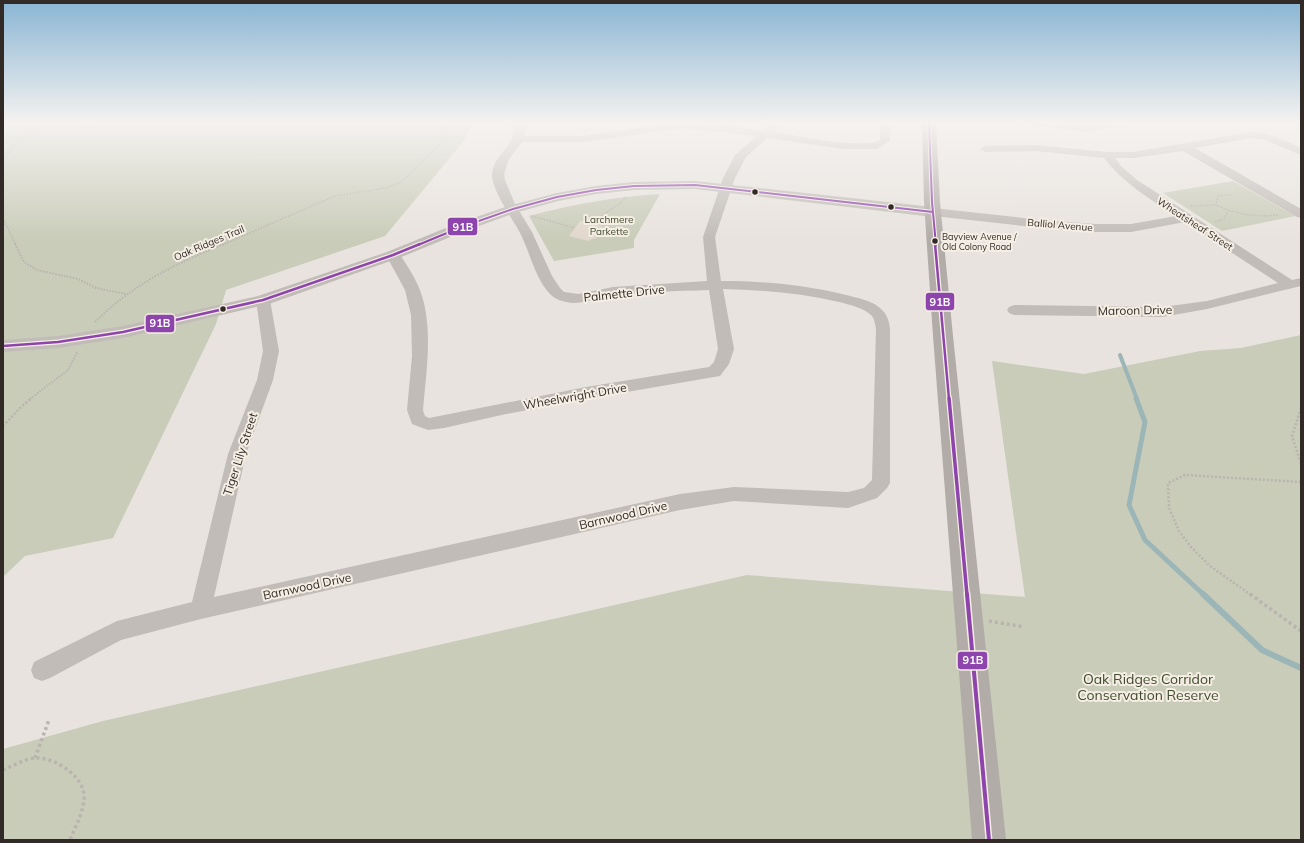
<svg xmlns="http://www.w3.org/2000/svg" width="1304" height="843" font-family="Mulish,sans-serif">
<rect width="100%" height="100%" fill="#e8e3de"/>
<path fill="#c9ccb9" d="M3,122H472V124L463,142L385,236L226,290L216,324L113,538L25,556L3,577Z
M1015,122H1140L1087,132Z
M1233,181L1295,216L1222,231L1163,193Z
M660,194L634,240V248L554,261L529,216C573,204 614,197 660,194Z
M1301,335V840H3V749L103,721L747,575L1025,597L992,361L1084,374L1200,351L1241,348Z"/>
<path fill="#e1d7cc" d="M580,221H589L603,227L606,234L588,241L569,236Z"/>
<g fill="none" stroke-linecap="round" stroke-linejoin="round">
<path stroke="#9cb6b7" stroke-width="4" d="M1120,355L1137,399"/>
<path stroke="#9cb6b7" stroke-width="5" d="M1136,398L1145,422L1129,505L1145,540L1204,595"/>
<path stroke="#9cb6b7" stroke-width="6" d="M1203,594L1262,650L1301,668"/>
<path stroke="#bab4af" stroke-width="1.5" stroke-dasharray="1.5 1.5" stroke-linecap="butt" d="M31,122V124C57,132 87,127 113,122
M3,160L16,142L42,128
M1231,195L1218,196L1216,205C1237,215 1256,217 1279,215
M1191,206L1216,205
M532,216L575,228
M3,218L16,245
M1215,222L1224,219L1228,211
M596,223C603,211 618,208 626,197
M222,245L335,196L386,188L400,183L441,143L445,133L446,122"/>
<path stroke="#bab4af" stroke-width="2" stroke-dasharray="1.5 1.5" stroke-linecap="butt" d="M15,244L24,262L37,270L78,279L96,288L126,294
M95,322C133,284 175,264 224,244
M30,399L68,370L78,351"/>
<path stroke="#bab4af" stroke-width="2.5" stroke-dasharray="2 2" stroke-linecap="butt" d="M1301,408L1292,436L1301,464
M3,426L22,406L32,398
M1251,595L1210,566L1191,547L1179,531L1169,508L1168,483L1185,475L1301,482"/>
<path stroke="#bab4af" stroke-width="3.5" stroke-dasharray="3 3" stroke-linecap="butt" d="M1250,594L1301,631
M989,621L1024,627
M35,758L49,720
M3,770C13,766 24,759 35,758C55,757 86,777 84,799C83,814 75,827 70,840"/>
<path fill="#c1bcb7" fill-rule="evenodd" d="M515,122H525V136H582L681,122L732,126L763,131L773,122H784L774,132C795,135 863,150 880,140V122H890V141L877,149H844L767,138L746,157L735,178L715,237L721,281C764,281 805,285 846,295C857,298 871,300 880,308C887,314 889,320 890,329V483L887,488L877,498L848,508L734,501L680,510L201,619L121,640L50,678L42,681L34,678L31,670L34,662L117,621L192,602L228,454L257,380L263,351L256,300L258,297L263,296L268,297L270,300L279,351L273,380L246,454L214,597L680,494L734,487L848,492L864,488L872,480L876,329C875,324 875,319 871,315C862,307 850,305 839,302C801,293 762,290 723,289L734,349L729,364L720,376L586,399L506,414L444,428L428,430L412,424L407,410L412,356L411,315L405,290L386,255L388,252H398C407,265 417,280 422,296C433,332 426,373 423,410L425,416L429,418L586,387L709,367L714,362L718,349L709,290C676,291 643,292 611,296C598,298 585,303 572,303C565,302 555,300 550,294C534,277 530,251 519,231C512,218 491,189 492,174C495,151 516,149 515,122ZM683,128L757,136L735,155L723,178L703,237L707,281L613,287L578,294L564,292L560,288L552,276L532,232L515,204L505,180L504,174L509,159L522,142H582Z
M1251,132C1270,133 1284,140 1301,148V155L1263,139L1251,138L1195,148L1301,209V218L1297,217L1183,151L1133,158H1115L1121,166L1137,180L1292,280L1301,278V286L1207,309L1162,317L1014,315L1009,313L1007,310L1009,307L1014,305L1162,307L1207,301L1278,283L1185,222L1131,232H1096L1042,228L933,216L929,215L927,212L929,209L933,208L1042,220L1096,224H1131L1176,216C1150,199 1123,183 1104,158L1036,151L985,152L980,149L985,146L1036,145L1107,152H1133Z"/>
<path fill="#c1bcb7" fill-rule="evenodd" d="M695,181L933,207L938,209L941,212L938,215L933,217L695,189L634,190L596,194L558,201L518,212L465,231L399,258L269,304L123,338L58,348L3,352V340L58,336L123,326L258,296L387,252L453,225L508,206L557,193L596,186L634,182Z"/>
<path fill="#b2aca8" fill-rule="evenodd" d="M922,122H936L940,202L953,336L1006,840H972L933,336L924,202Z"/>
<g stroke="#f5eee4" stroke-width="4">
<path id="bus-1-far3" d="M929,122L932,202L936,245
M418,245L459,228L513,209L557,197L596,190L634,186L695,185L933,212"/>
</g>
<g stroke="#f5eee4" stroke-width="5">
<path id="bus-1-far2" d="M935,244L949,399
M3,346L58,342L123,332L263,300L393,255L420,244"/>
</g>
<g stroke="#f5eee4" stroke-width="6">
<path id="bus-1-far1" d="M949,398L967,595"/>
</g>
<g stroke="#f5eee4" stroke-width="7">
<path id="bus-1" d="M967,594L989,840"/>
</g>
<use href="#bus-1-far3" stroke="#8e44ad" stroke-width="2"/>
<use href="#bus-1-far2" stroke="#8e44ad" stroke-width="2.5"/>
<use href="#bus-1-far1" stroke="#8e44ad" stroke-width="3.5"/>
<use href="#bus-1" stroke="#8e44ad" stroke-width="4"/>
</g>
<linearGradient id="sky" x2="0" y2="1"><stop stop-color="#89b5d4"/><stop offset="0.51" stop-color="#f5f2f0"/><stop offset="1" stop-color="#f5f2f0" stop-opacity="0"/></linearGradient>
<rect width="1304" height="240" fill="url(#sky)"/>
<g fill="#312a26" stroke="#f5eee4" stroke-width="1.5">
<circle cx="755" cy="192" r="3.5"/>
<circle cx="891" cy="207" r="3.5"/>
<circle cx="935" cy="241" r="3.5"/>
<circle cx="223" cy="309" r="3.5"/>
</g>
<g text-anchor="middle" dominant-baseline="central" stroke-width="4" stroke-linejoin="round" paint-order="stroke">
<g font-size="9" fill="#312a26" stroke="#f5eee4" text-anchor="start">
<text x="942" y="236">Bayview Avenue /<tspan x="942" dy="10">Old Colony Road</tspan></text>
</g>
<g font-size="10" fill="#404b2e" stroke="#f5eee4">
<text x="609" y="219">Larchmere<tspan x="609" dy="12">Parkette</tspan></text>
</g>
<g font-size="10" fill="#312a26" stroke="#f5eee4">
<text transform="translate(1195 224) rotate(33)">Wheatsheaf Street</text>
<text transform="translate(1060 225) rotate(5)">Balliol Avenue</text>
<text transform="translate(209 243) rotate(-23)">Oak Ridges Trail</text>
</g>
<g font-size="12" fill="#312a26" stroke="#f5eee4">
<text transform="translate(624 293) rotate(-6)">Palmette Drive</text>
<text transform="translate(1135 310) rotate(-1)">Maroon Drive</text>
<text transform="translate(575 396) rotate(-10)">Wheelwright Drive</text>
<text transform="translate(240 454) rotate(-72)">Tiger Lily Street</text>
<text transform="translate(623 515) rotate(-13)">Barnwood Drive</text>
<text transform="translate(307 586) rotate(-12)">Barnwood Drive</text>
</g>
<g font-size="14" fill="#404b2e" stroke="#f5eee4">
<text x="1148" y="679">Oak Ridges Corridor<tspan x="1148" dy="16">Conservation Reserve</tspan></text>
</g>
</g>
<g stroke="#f5eee4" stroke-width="1.5">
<rect x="447" y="217" width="31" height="19" rx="4" fill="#8e44ad"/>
<rect x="925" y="292" width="30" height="19" rx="4" fill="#8e44ad"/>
<rect x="145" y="314" width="30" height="19" rx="4" fill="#8e44ad"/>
<rect x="957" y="651" width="31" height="19" rx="4" fill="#8e44ad"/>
</g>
<g font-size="11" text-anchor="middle" font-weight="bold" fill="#fff">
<text x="463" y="231">91B</text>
<text x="940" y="306">91B</text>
<text x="160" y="327">91B</text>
<text x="973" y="664">91B</text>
</g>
<rect width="1304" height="843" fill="none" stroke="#312a26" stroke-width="8"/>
</svg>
